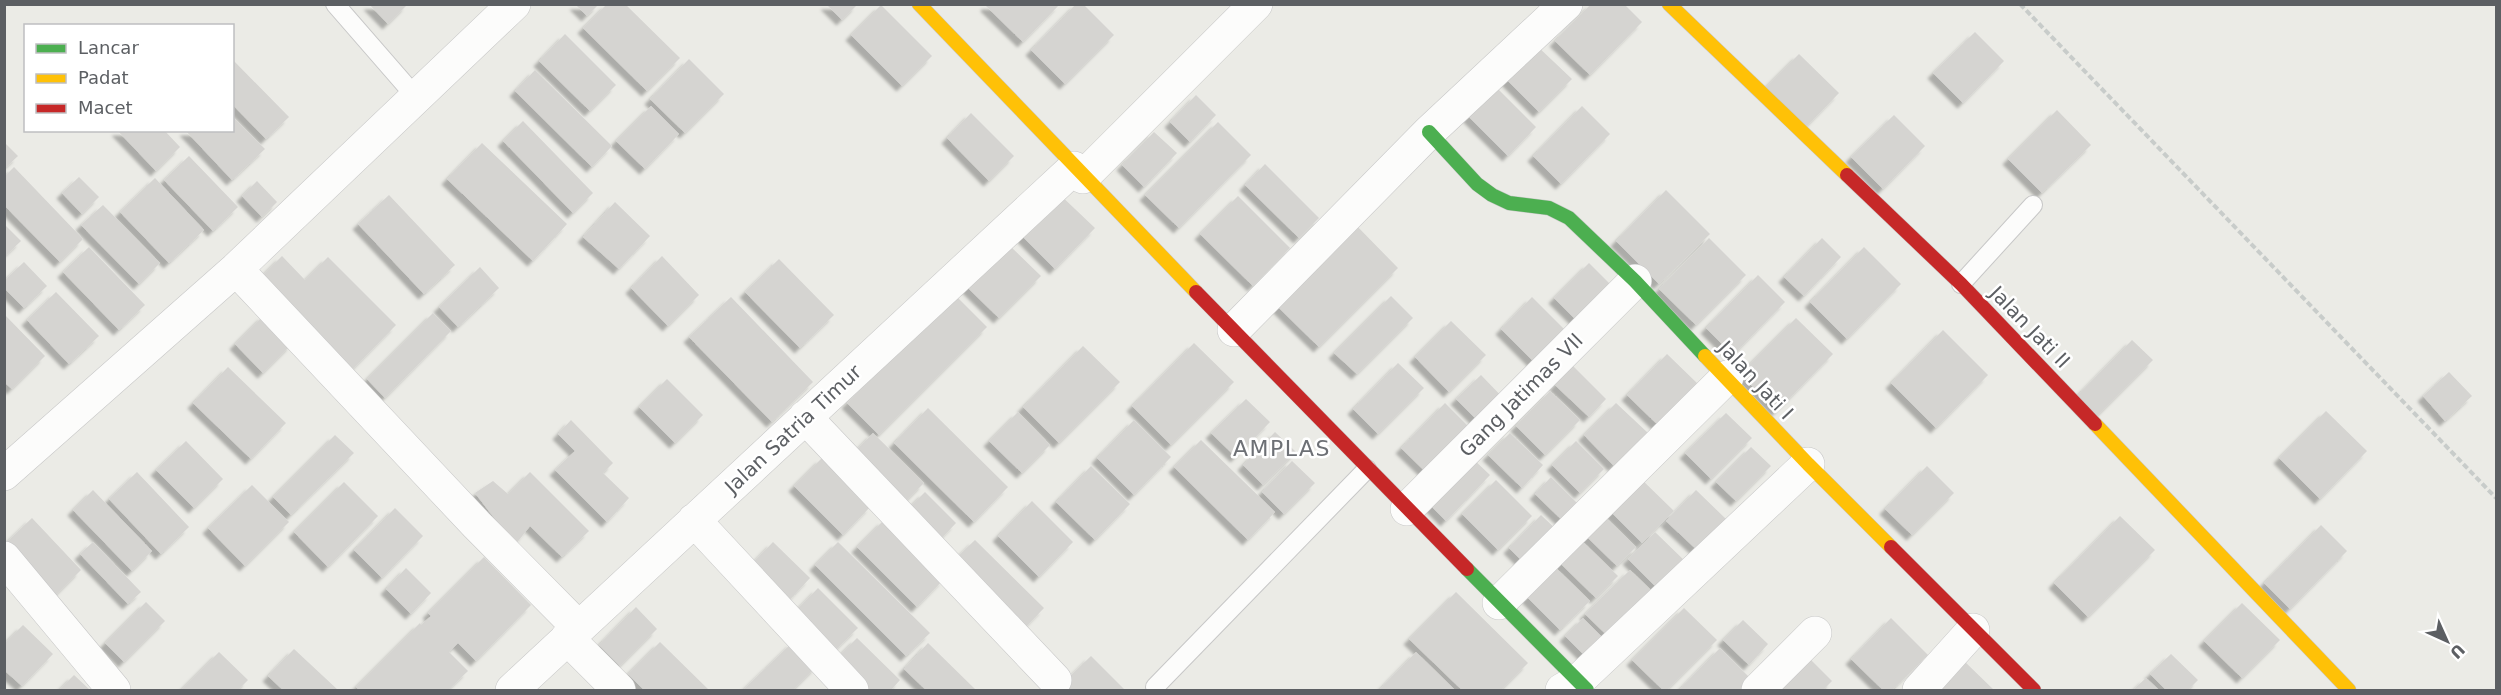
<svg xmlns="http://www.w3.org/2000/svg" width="2501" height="695" font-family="'DejaVu Sans',sans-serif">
<defs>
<filter id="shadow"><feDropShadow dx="-5.5" dy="5.5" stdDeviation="1.5" flood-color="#0004"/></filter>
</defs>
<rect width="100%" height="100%" fill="#ebebe6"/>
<path fill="#d5d4d1" filter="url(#shadow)" d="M369,4H408L388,24Z
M575,4H599L587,16Z
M607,4H625L680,58L647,91L583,28Z
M826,4H858L842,20Z
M987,4H1060L1023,42L986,6Z
M1076,4H1083L1114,35L1065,84L1031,50Z
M1591,4H1624L1642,22L1590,75L1555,41Z
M881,5L932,56L902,86L851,35Z
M1975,32L2004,61L1963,103L1933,73Z
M565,34L616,85L590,111L539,61Z
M1535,44L1572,79L1539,112L1503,76Z
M1799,54L1839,93L1806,127L1766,87Z
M232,59L289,117L266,139L232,104Z
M689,59L724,94L685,133L650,99Z
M535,70L612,146L592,167L515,91Z
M1497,88L1536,127L1508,156L1468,116Z
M1196,95L1216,115L1190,142L1170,122Z
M651,106L679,134L645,169L616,141Z
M1582,106L1610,134L1561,184L1533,156Z
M2057,110L2091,145L2042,193L2008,159Z
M971,113L1014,156L989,181L947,138Z
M1894,115L1925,146L1883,189L1851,157Z
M232,116L265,149L232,180L185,130H232Z
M523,121L593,193L573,213L503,141Z
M1218,122L1251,155L1179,228L1145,195Z
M117,130H164L180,147L156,171Z
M1154,132L1177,153L1144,187L1122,165Z
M4,142L18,156L4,169Z
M482,143L567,224L533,261L447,179Z
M189,156L238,207L213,231L164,180Z
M1265,164L1319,218L1299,238L1245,185Z
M14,167L83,239L60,262L4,205V177Z
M79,177L99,197L82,214L62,193Z
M155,178L204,230L169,263L120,212Z
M257,181L277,202L262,217L242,196Z
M1055,190L1095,228L1055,269L1016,230Z
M1666,190L1710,234L1659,284L1616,241Z
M389,195L455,265L424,294L358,224Z
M1238,196L1290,248L1253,286L1200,234Z
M615,202L650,236L619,269L583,237Z
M103,205L160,263L139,284L81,225Z
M1352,221L1398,268L1319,347L1273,302Z
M4,224L21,241L4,257Z
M1709,238L1746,275L1696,325L1659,289Z
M1822,238L1841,257L1804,296L1784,277Z
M1008,244L1041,276L999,318L966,286Z
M89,247L145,305L119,330L63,272Z
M1864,247L1901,284L1847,339L1810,302Z
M282,256L305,280L328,257L396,325L350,372L260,278Z
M662,256L699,295L668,326L631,288Z
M779,259L834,315L800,348L745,292Z
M24,262L47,286L24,308L4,288V281Z
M1589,263L1616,290L1581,325L1554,298Z
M480,267L499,288L458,327L439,307Z
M1758,275L1785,302L1733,355L1706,328Z
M56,292L99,336L69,364L27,320Z
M955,295L987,327L879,435L847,403Z
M1391,296L1413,318L1357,374L1334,353Z
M731,297L813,382L772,422L689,337Z
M1532,297L1568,333L1537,365L1501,329Z
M433,313L451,331L385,398L367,379Z
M4,314L45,356L12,389L4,382Z
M264,315L292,344L263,373L235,344Z
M1796,318L1833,354L1777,411L1740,374Z
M1451,321L1486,355L1449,392L1415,357Z
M1943,330L1988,375L1936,428L1891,383Z
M2132,340L2153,360L2097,416L2076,397Z
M1194,343L1234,382L1171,445L1132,406Z
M1083,346L1120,382L1059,443L1023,407Z
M1667,354L1698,384L1658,425L1627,395Z
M1398,363L1424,388L1378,434L1353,409Z
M1573,366L1606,399L1589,417L1555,385Z
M228,367L286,423L251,459L193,403Z
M2449,372L2472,396L2445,421L2423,396Z
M1481,375L1509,404L1485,428L1456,399Z
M667,379L703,415L675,443L639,407Z
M1550,391L1580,420L1545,455L1516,426Z
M1246,399L1270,422L1236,457L1211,433Z
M1445,403L1475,433L1431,477L1401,448Z
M1616,403L1648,433L1614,466L1584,435Z
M928,408L1008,487L974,522L894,443Z
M2326,411L2367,451L2320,499L2279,458Z
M1018,412L1050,445L1022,473L989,441Z
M1726,413L1752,438L1711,479L1685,453Z
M571,420L613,463L603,473L629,498L607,522L555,470L575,451L558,434Z
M1134,420L1171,457L1134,495L1097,458Z
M1275,432L1296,452L1263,485L1243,465Z
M873,433L924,483L897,510L847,460Z
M1510,433L1543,465L1522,488L1488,455Z
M335,435L354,453L291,515L273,497Z
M1201,440L1275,512L1248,540L1174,467Z
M186,441L223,479L194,508L156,470Z
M1576,441L1604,469L1580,493L1552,465Z
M1751,447L1771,466L1736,501L1716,482Z
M1471,457L1490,475L1446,521L1427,502Z
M822,458L871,506L843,535L794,486Z
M1292,461L1315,483L1284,514L1262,492Z
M1091,466L1130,504L1095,540L1056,502Z
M1927,466L1954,493L1912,535L1885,509Z
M137,472L189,527L161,554L109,499Z
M530,472L589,531L562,557L530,526L515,545L475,493L493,481L508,494Z
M1638,476L1674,511L1642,543L1607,508Z
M1551,477L1579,505L1563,521L1535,494Z
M1496,480L1532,516L1498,550L1462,514Z
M344,482L378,516L328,567L294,532Z
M252,485L289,522L245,566L208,528Z
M93,490L152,551L132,571L73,510Z
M1696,490L1726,519L1696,549L1666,521Z
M925,492L956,523L935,545L903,514Z
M1032,501L1073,542L1039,577L998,536Z
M395,508L423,536L382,578L354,550Z
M1541,515L1558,531L1525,564L1509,548Z
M1604,516L1636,547L1617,566L1585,535Z
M2120,516L2155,550L2088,617L2054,583Z
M32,518L81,570L56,595L6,543Z
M884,520L944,579L917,607L857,547Z
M2321,525L2347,551L2290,609L2264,583Z
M1655,532L1687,563L1660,591L1628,559Z
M975,540L1044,608L1017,636L947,567Z
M1581,540L1618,576L1596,598L1559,562Z
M93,542L141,592L128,604L80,554Z
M773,542L810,578L783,607L746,570Z
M838,542L930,633L906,656L815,565Z
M484,557L531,605L476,661L458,643L449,652L468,671L448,690H359L356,687L420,623L421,625L431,616L428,613Z
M406,568L431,593L411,614L386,589Z
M1556,568L1590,601L1560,630L1527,597Z
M1630,570L1655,594L1611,639L1585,614Z
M818,588L858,628L829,656L790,617Z
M1456,592L1528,663L1501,690H1462L1409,639Z
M146,602L165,621L124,662L105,643Z
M2242,603L2280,640L2242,678L2204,641Z
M636,607L657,629L620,666L599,645Z
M1684,608L1717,640L1667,690H1663L1632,660Z
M1583,618L1608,643L1590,661L1565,636Z
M1891,618L1928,655L1892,690H1883L1851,659Z
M1743,620L1768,644L1749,665L1723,640Z
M23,625L53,654L22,686L4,670V644Z
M857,638L900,680L891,690H858L831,664Z
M660,642L709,690H644L628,674Z
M793,642L817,666L793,690H743Z
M928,643L976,690H926L904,669Z
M1720,648L1752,680L1741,690H1679Z
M294,649L338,690H283L268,676Z
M219,652L248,680L238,690H181Z
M1416,652L1455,690H1381L1380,689Z
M1804,653L1832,681L1823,690H1780Z
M2171,654L2198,680L2188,690H2166L2150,674Z
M1091,656L1125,690H1056Z
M1963,660L1994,690H1933Z
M74,675L90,690H59Z
M2146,678L2159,690H2133Z"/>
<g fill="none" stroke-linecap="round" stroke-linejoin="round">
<g stroke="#c7c7c7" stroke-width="20">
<path id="lane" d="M335,4L415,96
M1961,284L2033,205
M1155,687L1367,469"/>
</g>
<g stroke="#c7c7c7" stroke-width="34">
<path id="street" d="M1083,177L1256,4
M236,269L477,525L579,628
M1234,330L1429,132L1566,4
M805,417L1055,680
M4,474L236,269L514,4
M1407,509L1635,281
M694,520L852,690
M4,558L114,690
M1499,603L1727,377
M567,638L619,690
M512,690L1074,168
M1562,690L1578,681L1808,464
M1758,690L1815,633
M1919,690L1973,630"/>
</g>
<g stroke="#c8c8c8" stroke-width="15">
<path id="fast" d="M1429,132L1477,184L1492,195L1509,203L1549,208L1569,218L1635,281L1705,356
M1467,569L1587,690"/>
</g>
<g stroke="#c8c8c8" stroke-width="15">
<path id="slow" d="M919,4L1196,292
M1669,4L1847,175
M1705,356L1808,464L1891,547
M2095,424L2349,690"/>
</g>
<g stroke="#c8c8c8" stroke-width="15">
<path id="jam" d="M1847,175L1961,284L2095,424
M1196,292L1467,569
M1891,547L2034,690"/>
</g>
<path stroke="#c8ccca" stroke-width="4" stroke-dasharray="6 3" stroke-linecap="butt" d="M2020,4L2496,498"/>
<use href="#lane" stroke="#fcfcfb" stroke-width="18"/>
<use href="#street" stroke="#fcfcfb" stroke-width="33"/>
<use href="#fast" stroke="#4caf50" stroke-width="14"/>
<use href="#slow" stroke="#ffc107" stroke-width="14"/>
<use href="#jam" stroke="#c62828" stroke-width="14"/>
</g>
<g text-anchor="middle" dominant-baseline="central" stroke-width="5" stroke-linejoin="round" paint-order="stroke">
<g font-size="20" fill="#5c5f63" stroke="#fff">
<text transform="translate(2030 327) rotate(46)">Jalan Jati II</text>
<text transform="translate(1756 380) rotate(47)">Jalan Jati I</text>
<text transform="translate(1521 395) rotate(-45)">Gang Jatimas VII</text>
<text transform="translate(793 429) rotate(-43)">Jalan Satria Timur</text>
</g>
<g font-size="22" letter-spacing="1.5" fill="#6d7075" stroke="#fff">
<text x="1282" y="448">AMPLAS</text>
</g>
</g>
<rect width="2501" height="695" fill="none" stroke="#5c5f63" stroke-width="12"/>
<rect x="24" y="24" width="210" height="108" fill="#ffffff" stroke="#bebfc1" stroke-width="1.5"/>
<rect x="36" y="44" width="30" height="9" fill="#4caf50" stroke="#bebfc1" stroke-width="1.5"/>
<text x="78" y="54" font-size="18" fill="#5c5f63">Lancar</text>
<rect x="36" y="74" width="30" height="9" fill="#ffc107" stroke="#bebfc1" stroke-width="1.5"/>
<text x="78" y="84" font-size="18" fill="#5c5f63">Padat</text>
<rect x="36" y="104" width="30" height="9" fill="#c62828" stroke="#bebfc1" stroke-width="1.5"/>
<text x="78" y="114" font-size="18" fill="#5c5f63">Macet</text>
<g transform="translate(2447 641) rotate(135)" stroke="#ffffff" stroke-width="4.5" paint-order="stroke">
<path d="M0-4.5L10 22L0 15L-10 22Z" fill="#5c5f63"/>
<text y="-9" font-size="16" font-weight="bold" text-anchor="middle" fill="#5c5f63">U</text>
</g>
</svg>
